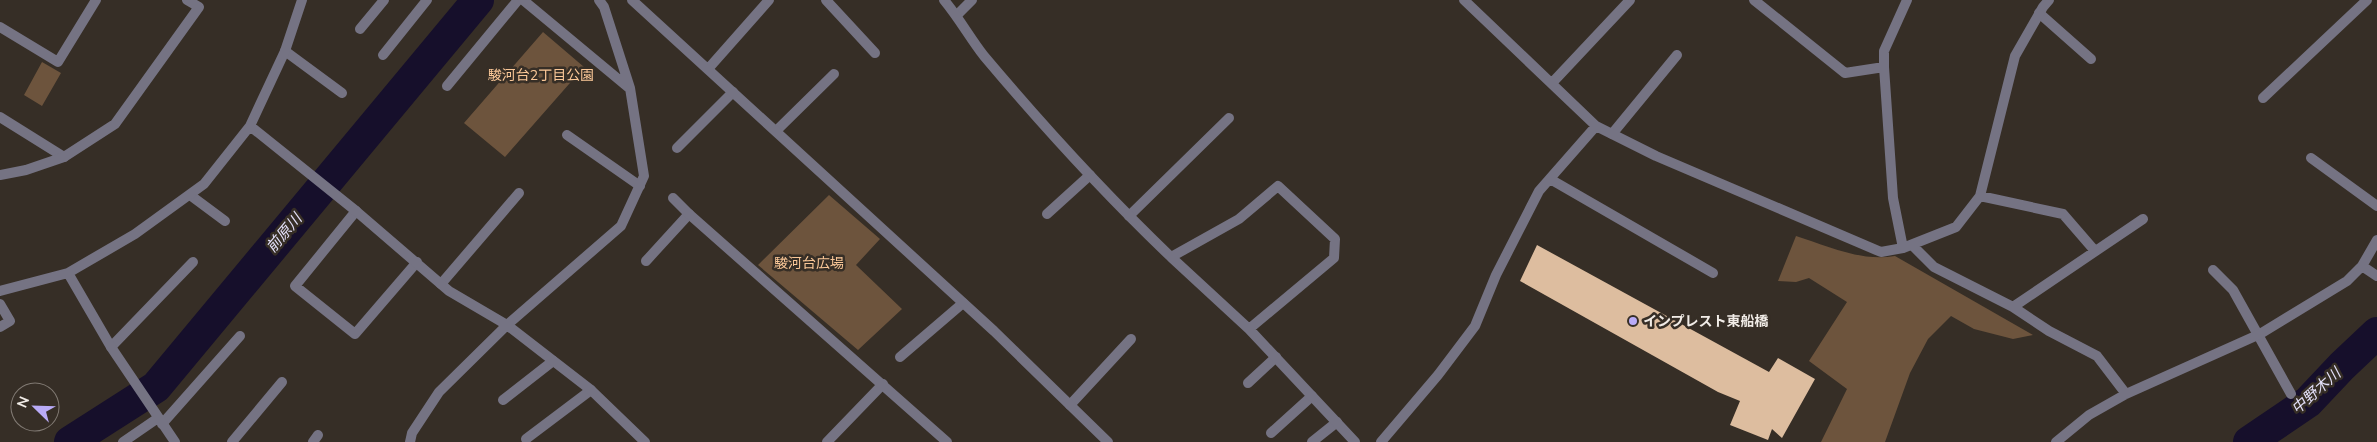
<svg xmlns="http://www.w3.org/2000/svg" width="2377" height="442" font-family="'Nunito Sans','Noto Sans JP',sans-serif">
<rect width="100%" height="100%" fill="#362e26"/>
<path fill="#6d543d" d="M543,32L584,67L505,157L464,123Z
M42,62L61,73L42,106L24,95Z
M829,195L880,239L856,265L902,309L858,350L758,265Z
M1796,236C1828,246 1861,262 1895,256L2033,335L2013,339L1974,329L1951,316L1928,339L1910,373L1885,442H1821L1847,389L1809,361L1847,302L1809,278L1796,282L1778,281Z"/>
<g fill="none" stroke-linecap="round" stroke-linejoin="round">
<path stroke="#160f2b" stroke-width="32" d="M70,442L156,387L478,0
M2249,442L2308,402L2342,366L2377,333"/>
</g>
<path fill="#ddbd9f" d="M1537,245L1769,372L1778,358L1815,379L1782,438L1772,429L1768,440L1730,425L1740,401L1718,392L1520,281Z"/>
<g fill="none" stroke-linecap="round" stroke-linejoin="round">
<path stroke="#757383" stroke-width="10" d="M2039,13L2091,59
M957,15L972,0
M360,29L384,0
M285,51L342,93
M383,55L427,0
M447,86L518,0
M0,117L64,157
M776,131L834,74
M1612,134L1677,55
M567,135L640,186
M677,148L733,92
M2311,158L2377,206
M190,195L225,221
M356,211L295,286L355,334L417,262
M1047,214L1090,175
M1129,216L1229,118
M646,261L689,214
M2213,270L2233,290L2291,394
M441,284L519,193
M0,304L10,321L0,327
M111,347L193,262
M900,357L963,303
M1248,383L1276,357
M503,400L553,361
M1070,405L1131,339
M162,424L240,336
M1271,433L1312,396
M526,439L591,390
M232,442L282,382
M313,442L318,435
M827,442L883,384
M1312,442L1337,422"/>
<path stroke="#757383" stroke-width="10" d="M523,0L629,88
M632,0L994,331L1108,442
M826,0L875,53
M944,0C959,18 970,38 984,56C1043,126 1105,194 1171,257L1239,219L1278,186L1335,239L1334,258L1249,329
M1464,0L1596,126L1656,156L1881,252L1903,248L1956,227L1980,196L2015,56L2043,7L2049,0
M1754,0L1845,73L1884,67
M0,27L58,62L96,0
M708,69L769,0
M1552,83L1630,0
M2263,98L2367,0
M250,126L356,211L449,291L507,325L591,390L645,442
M0,175L26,170L64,157L115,124L199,7L187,0
M1550,179L1713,273
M1980,196L2063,214L2095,251
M673,198L689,214L947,442
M1912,245L1934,267L2013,307L2049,331L2097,356L2126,394
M1903,248L1893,198L1884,67V51L1907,0
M1171,257L1249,329L1355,442
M2362,266L2377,240
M68,273L111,347L175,442
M0,291L68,273L135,234L204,184L250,126L285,51L302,0
M2013,307L2143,219
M123,442L158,418
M410,442L412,433L439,392L507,325L621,226L644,176L630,88L604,7L599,0
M1381,442L1438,375L1475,326L1496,275L1539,191L1596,126
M2056,442L2089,415L2126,394L2260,334L2347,281L2362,266L2377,276"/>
</g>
<circle fill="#b9abf7" stroke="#362e26" stroke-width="2" cx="1633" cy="321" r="5"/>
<g text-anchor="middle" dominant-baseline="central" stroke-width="5" stroke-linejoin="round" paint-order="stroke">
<g font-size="14" fill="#fbc898" stroke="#362e26">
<text x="541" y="75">駿河台2丁目公園</text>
<text x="809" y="263">駿河台広場</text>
</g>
<g font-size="14" font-weight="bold" fill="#f1ece7" stroke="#362e26" text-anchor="start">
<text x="1643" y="321">インプレスト東船橋</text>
</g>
<g font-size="15" font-style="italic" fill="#e4e1fa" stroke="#362e26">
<text transform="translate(284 233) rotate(-50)">前原川</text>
<text transform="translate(2316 391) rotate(-42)">中野木川</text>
</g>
</g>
<g transform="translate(35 407) rotate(293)"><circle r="24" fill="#362e26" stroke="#817a73"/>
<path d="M0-4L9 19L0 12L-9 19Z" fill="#b9abf7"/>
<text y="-8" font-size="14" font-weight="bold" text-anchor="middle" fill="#f1ece7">N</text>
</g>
</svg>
